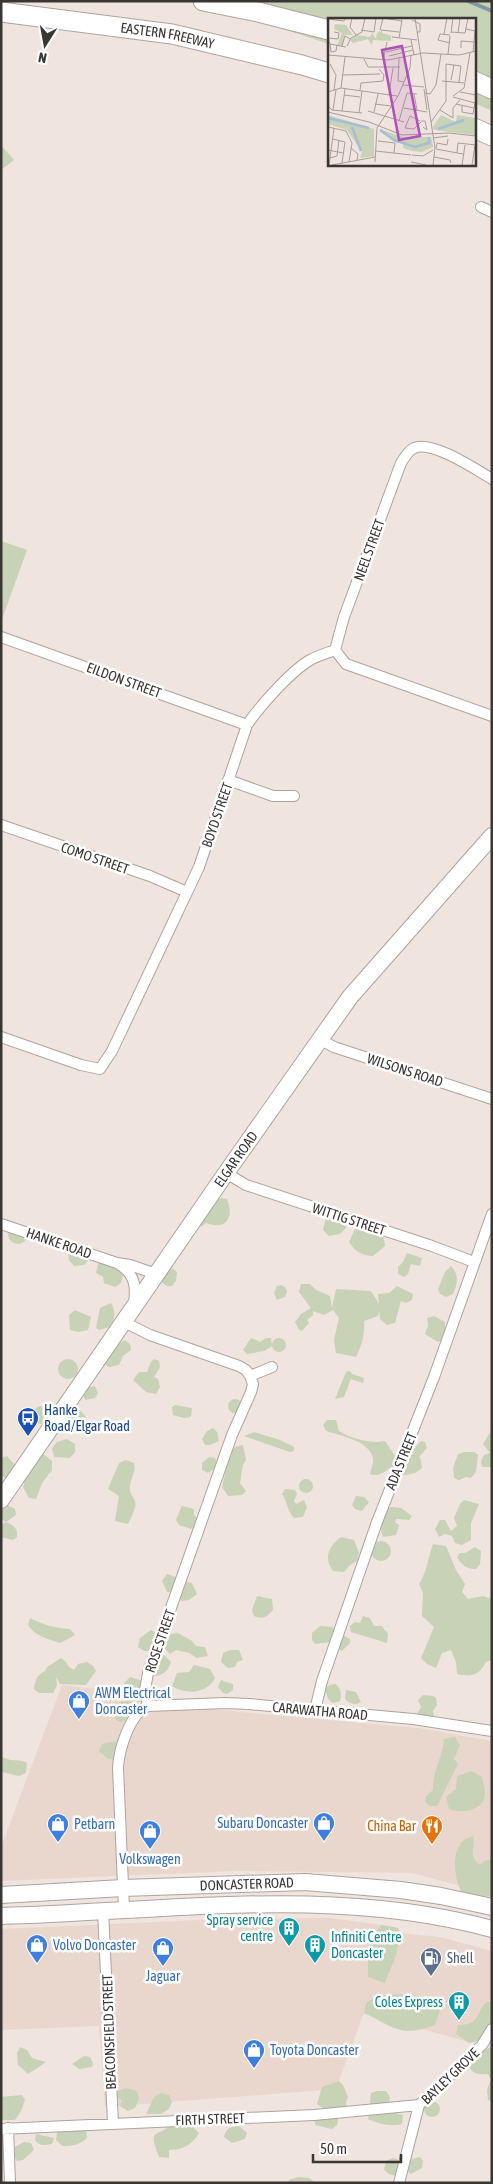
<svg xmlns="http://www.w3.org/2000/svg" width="493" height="2184" font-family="'Asap Condensed',sans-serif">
<rect width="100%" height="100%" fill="#f0e4df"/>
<path fill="#e9d7ce" d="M62,1685L121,1692L208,1709L419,1728L492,1741V1891L465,1887L411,1873L235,1871L1,1881V1847Z
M330,1918L382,1925L381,1931L440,1937L492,1951V2009L487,2023L472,2043L364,2013L336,2089L105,2107L99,2026L1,2030V1929L221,1919Z"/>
<path fill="#c7d2b6" d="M199,1H492V111L474,103V19H329V44Z
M1,145L14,160L1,170Z
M1,541L27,550L1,622Z
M221,1198L227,1199C234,1217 227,1231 206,1223L201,1227L198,1221L215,1201Z
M326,1217H343L346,1228L340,1234L329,1236L323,1230Z
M8 1234a10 10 0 1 1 20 0a10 10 0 1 1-20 0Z
M361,1225C373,1230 385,1231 385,1246L373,1256C362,1256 355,1251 349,1242L355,1229Z
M68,1252L89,1255V1260L84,1265L74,1266L69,1260Z
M407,1253L422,1258L420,1266L411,1264L408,1274L404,1277L398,1274V1267L403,1262Z
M99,1260L120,1269L123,1275L121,1283L115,1287L104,1283L103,1277L96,1273Z
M451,1266C459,1274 458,1284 453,1294L446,1297L440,1294L438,1289L445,1272Z
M168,1269H173L177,1272L176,1281L172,1286H167L160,1281Z
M301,1284H310L316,1290L330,1296L332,1308L336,1289L371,1291L379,1304L378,1294L389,1293L397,1286L413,1294L412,1300L406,1303L401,1301L395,1323L387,1325L380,1319L379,1310L378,1316L364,1321C365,1334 362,1345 356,1357L336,1353L334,1340L339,1318L333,1310L324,1315L313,1311V1315L307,1320L309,1323L302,1331L299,1330L295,1322L301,1314L311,1308L299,1292Z
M281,1285L285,1287L287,1291L285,1297L277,1300L274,1293L277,1286Z
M111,1303C116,1311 115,1319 110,1327L99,1330L96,1328L100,1308Z
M75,1310L91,1317L88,1330L78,1332L70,1330L69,1315Z
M434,1316L445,1322V1339L438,1342L425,1334L428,1326L427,1318Z
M251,1338L260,1342L266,1338H271L272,1346L264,1351L247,1354L243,1350Z
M272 1345a7 7 0 1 1 14 0a7 7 0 1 1-14 0Z
M125,1340L130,1344L131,1350L123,1356L119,1365L110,1367L106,1366C102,1351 113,1347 125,1340Z
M154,1359L159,1361L160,1367L154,1377L158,1379L160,1387L156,1394L146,1392L133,1380L139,1372H147L151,1362Z
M58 1369a10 10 0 1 1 20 0a10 10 0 1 1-20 0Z
M350,1371L352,1374L364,1378L363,1383L351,1379L344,1397L335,1399L346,1372Z
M95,1386L98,1393L95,1398L85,1400L83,1394L85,1388Z
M228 1406a7 7 0 1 1 14 0a7 7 0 1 1-14 0Z
M175,1405L192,1408L191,1417L184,1418L173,1415L172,1407Z
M33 1415a9 9 0 1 1 18 0a9 9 0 1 1-18 0Z
M69,1408H78L86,1417L79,1429L72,1431L61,1424Z
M327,1420H336L339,1431C352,1439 371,1444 385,1441L396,1457V1464C387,1469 381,1478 370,1474C371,1468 374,1464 373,1458C369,1440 340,1436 326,1431L323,1425Z
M213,1428L217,1432L219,1441L210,1445H205L202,1439L207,1431Z
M492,1429V1467H482L481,1461L484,1455L490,1453L483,1444Z
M254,1432L280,1440L294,1447V1451L290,1452L244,1436Z
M67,1439L75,1444V1452L70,1458L54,1457L52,1448L57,1442Z
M421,1441L425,1442L427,1448L419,1457L421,1460L422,1468L415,1473L400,1476L407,1455L414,1454L411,1452Z
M243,1445L246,1460L243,1465L240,1483L246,1491L242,1495L228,1496L222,1487L230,1453L235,1447Z
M465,1452H474L478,1455L476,1472L471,1478L466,1477L459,1480L454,1478L453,1468L458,1454Z
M42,1453L52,1461V1470L42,1483L36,1499L29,1498L23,1487L26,1477Z
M7,1456L16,1466L10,1476L5,1478L1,1475V1458Z
M209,1457L215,1458L218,1466L208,1473L202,1470V1463Z
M126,1460L134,1463C136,1473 131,1477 130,1486C129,1494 132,1494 135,1501C137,1508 131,1517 128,1524L115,1521L119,1496L108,1489L119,1463Z
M299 1486a7 7 0 1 1 14 0a7 7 0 1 1-14 0Z
M285,1489L295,1490L297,1494L294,1501L296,1504L304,1500L307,1507L303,1517L294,1518C287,1511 288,1503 282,1494Z
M356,1496L364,1497L369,1502L362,1511L355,1509L352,1505Z
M464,1500L479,1504L471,1523V1540L462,1545L455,1543L452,1536L445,1534L439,1537L435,1529L440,1520H445L451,1531L457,1526L454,1518L460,1504Z
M7,1505L15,1509L16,1515L6,1522C13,1525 18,1528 17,1537L13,1540L1,1537V1525L6,1522L1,1519V1509Z
M182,1506L194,1509V1516L199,1518L198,1524L191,1529L179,1525L176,1520Z
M391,1507L401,1508L412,1516L409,1520L396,1519L395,1522L399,1525L396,1535L383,1537C379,1528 382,1512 391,1507Z
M341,1537L354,1540L359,1553L357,1561L350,1565L344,1572L333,1571C323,1558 329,1546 341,1537Z
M371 1551a10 10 0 1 1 20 0a10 10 0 1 1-20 0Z
M433,1544L446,1546L456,1570L465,1584L462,1592L468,1599L483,1596L492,1599V1660L486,1662C478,1676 472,1677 457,1674L456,1662L451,1650L442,1653L436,1668L427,1664L421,1658L434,1627L422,1616L423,1593L419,1584C427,1572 428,1557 433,1544Z
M475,1547L481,1551L480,1564L476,1569C467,1569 462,1566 457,1557L460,1553H465Z
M167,1574L181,1579L174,1592H167L162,1581Z
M186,1582L192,1583L197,1594L189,1600L182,1601L179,1596Z
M257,1596L272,1599L273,1610C267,1617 263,1620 254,1616L252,1610Z
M363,1616L370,1618L374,1626H382L388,1634L387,1643L351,1632L350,1626L355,1622L360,1623Z
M30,1618C45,1625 53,1628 70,1629L75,1635L60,1643C48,1639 35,1636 28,1625Z
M320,1626L333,1627L334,1636L331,1642L315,1644L312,1640V1633Z
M151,1630L158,1634L152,1651H144L138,1647L140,1638Z
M178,1633L192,1641L196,1646L205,1647L208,1656L197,1658L189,1653L176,1650L170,1654L164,1648L170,1634Z
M343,1635L350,1639V1643L342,1651L338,1649Z
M230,1650H239L243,1660L237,1662L235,1667L228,1668L221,1662L223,1653Z
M164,1655L171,1662C168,1672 162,1676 153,1676L143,1666L151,1657Z
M61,1658L66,1662L69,1667L74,1670L78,1664L87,1662L93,1666L96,1671L86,1685L60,1684L56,1677L57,1686L53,1693H39L34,1689C35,1680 37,1675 45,1671L47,1667Z
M194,1665L210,1669L215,1678C207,1694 186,1695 172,1686L177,1673L189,1672Z
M130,1677L143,1681L142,1693L130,1703L135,1709L131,1717L121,1722L116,1720C113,1713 115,1708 119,1702L126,1701C114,1689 123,1685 130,1677Z
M221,1680L233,1684V1690L227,1694L223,1693L218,1687Z
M336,1684C341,1690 342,1694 340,1701L333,1703L328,1699L325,1689L329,1685Z
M346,1690L356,1692L361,1702C355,1706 349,1703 345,1699Z
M423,1695L433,1696L436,1698L437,1705L433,1711L434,1715C428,1719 423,1717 417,1714L421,1707L418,1700Z
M455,1737L460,1745L454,1759L458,1764L437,1806H430L425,1802L426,1796L433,1790C432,1773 443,1756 444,1739Z
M116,1741L120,1753L118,1760L108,1759L99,1751L102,1744Z
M1,1756C10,1763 19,1758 27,1763L26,1773L19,1776L2,1772Z
M472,1771L482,1777C483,1782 485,1788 485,1793C485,1811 462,1814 449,1809L446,1797L456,1789L457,1776Z
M473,1836C476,1850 467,1854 480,1865L484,1861L492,1859V1897L462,1893C453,1876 449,1842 473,1836Z
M382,1925L398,1928L403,1939L398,1944C397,1958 389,1970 385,1983L368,1977C368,1957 367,1939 382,1925Z
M408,1994C421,1996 431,1998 441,2008L435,2025C400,2038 394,2027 364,2013L366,2003C379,1994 392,1994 408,1994Z
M488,2001L492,2003V2037L469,2043L456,2034L458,2025C482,2025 474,2012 488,2001Z
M20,2047L27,2050L32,2058L46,2062L28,2074L18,2065L17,2053Z
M492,2047V2101L488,2100L487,2090L491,2079L488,2074C477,2075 473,2074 467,2064L481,2051Z
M84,2056L90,2057L93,2063L92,2067L79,2069L72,2064Z
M339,2081L343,2085L348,2097L346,2102L348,2111L330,2113L317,2104L322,2087Z
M126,2088L137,2091L139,2099L135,2108L128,2111L120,2106L122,2100L117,2097L118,2091Z
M377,2091H386L390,2097L388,2108L377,2109L370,2103L371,2093Z
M161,2093L169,2095L172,2102L169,2109L161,2114H146L154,2097Z
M22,2095L25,2100L21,2111L15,2120H1V2097Z
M424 2109a8 8 0 1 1 16 0a8 8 0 1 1-16 0Z
M370,2111L391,2112L403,2115L402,2124C392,2127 378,2124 368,2119Z
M335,2114L338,2119L337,2125L332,2129L315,2125V2117Z
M173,2123L191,2125L199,2133C191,2146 184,2149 169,2150V2158L159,2157C147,2126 157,2139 173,2123Z
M69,2126L86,2129L87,2138C79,2145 73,2146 62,2146L56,2140L57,2133Z
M239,2126L247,2133L245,2139L232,2143L224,2137C226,2128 230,2127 239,2126Z
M36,2134L54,2138L52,2144C45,2145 40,2147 35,2140Z
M24,2142L31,2143L34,2150L23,2160L17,2161L14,2155L15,2147Z
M420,2157L423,2161L422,2168L411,2174L406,2170L408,2160Z
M393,2158L402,2161L398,2176L389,2174L384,2170L386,2161Z
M298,2177L309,2178L316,2183H289V2180Z"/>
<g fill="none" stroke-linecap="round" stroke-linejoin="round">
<path stroke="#8496a5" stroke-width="4" d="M468,1L492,11"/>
<g stroke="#ada39e" stroke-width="12">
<path id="minor" d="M481,207L492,212
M1,637L247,725
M335,650L344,617L401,463C404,458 408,451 414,448C432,440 475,469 492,479
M335,650L346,664L492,716
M228,780L273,796H294
M1,825L150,876L187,892
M1,1037L81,1065L100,1069L112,1051L199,867L247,725C260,706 290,672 310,660C317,656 327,653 335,650
M319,1039L334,1047L492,1099
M226,1173L246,1185L432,1246L474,1262
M1,1224L117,1263L130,1265L156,1274
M120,1265C136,1275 136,1288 134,1305
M124,1322L150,1335L239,1366L246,1370L250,1376L253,1384L251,1392L232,1435L148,1673L145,1690L148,1706C130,1713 119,1749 118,1768L124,1909
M250,1376L272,1367
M148,1706L225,1703L249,1704L413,1719L492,1731
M315,1710L322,1681L377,1522L434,1377L492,1214
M103,1910L113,2123
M8,2128L10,2183
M1,2129L314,2115L419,2105
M399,2183L419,2105L482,2045L492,2029"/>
</g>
<g stroke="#ada39e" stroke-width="18">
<g id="primary">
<path id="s1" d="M1,1500L226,1173L350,997L492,836"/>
<path id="s2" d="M1,1895L123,1888L305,1882L401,1890L441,1896L492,1907"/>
<path d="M1,1916C164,1912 332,1885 492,1929"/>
</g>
</g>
<g stroke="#ada39e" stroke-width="21">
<g id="motorway">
<path d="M203,1L258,12L329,30"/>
<path id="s3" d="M1,12L172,34L302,65L329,73"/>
<path d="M474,81L492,89"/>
<path d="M474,128L492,136"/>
</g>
</g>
<use href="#minor" stroke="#fff" stroke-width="10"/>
<use href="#primary" stroke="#fff" stroke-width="16"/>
<use href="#motorway" stroke="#fff" stroke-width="19"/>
</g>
<defs>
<g id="bus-pin" transform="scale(1.125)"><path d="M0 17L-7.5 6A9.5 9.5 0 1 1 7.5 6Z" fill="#1a4fb4" stroke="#fff"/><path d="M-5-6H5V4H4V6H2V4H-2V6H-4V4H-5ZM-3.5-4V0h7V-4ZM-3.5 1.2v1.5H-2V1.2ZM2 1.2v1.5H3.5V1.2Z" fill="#fff"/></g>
<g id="shop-pin" transform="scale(1.125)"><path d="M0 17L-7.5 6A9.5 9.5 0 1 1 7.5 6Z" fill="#3f7fe0" stroke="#fff"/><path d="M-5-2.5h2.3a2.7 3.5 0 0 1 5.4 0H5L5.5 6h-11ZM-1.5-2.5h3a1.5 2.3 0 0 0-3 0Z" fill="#fff"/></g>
<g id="restaurant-pin" transform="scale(1.125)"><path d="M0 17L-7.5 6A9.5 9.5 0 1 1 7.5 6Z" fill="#e8710a" stroke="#fff"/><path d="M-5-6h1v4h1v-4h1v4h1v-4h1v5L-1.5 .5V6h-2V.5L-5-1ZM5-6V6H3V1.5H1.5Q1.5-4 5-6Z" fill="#fff"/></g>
<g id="building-pin" transform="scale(1.125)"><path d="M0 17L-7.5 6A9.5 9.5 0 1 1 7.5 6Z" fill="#0f9aa8" stroke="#fff"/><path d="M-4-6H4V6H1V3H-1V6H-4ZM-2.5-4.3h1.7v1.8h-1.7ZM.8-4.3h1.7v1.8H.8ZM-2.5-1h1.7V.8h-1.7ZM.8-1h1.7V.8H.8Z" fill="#fff"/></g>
<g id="fuel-pin" transform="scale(1.125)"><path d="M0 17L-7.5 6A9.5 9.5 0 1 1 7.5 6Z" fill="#5c6f8a" stroke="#fff"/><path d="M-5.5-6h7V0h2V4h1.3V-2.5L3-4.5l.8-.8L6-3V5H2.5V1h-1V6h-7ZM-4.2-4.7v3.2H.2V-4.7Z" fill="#fff"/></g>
</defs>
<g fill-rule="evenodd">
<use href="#bus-pin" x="28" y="1418"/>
<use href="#shop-pin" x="79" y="1701"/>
<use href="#shop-pin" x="324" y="1823"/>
<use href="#shop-pin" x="58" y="1824"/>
<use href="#restaurant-pin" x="432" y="1826"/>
<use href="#shop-pin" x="150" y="1831"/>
<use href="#building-pin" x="289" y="1928"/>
<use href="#shop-pin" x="37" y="1945"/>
<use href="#building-pin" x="315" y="1945"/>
<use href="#shop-pin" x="163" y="1948"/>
<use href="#fuel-pin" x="431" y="1958"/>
<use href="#building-pin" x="459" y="2002"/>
<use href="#shop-pin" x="254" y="2050"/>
</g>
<g text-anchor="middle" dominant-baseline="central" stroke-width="5" stroke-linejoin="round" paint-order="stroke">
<g font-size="14" fill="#3a3634" stroke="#fff">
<text stroke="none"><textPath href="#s3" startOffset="168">EASTERN FREEWAY</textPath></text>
<text transform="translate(369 550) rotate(-70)">NEEL STREET</text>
<text transform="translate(124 680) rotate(20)">EILDON STREET</text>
<text transform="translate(217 815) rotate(-71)">BOYD STREET</text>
<text transform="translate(95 858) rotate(19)">COMO STREET</text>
<text transform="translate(405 1070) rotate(18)">WILSONS ROAD</text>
<text stroke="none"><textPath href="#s1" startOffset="414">ELGAR ROAD</textPath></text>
<text transform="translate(349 1219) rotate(18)">WITTIG STREET</text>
<text transform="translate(59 1243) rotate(19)">HANKE ROAD</text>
<text transform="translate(401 1461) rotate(-68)">ADA STREET</text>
<text transform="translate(160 1641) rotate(-71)">ROSE STREET</text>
<text transform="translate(320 1711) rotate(5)">CARAWATHA ROAD</text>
<text stroke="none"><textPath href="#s2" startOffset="246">DONCASTER ROAD</textPath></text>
<text transform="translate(109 2032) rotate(-92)">BEACONSFIELD STREET</text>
<text transform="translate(450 2076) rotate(-44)">BAYLEY GROVE</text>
<text transform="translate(210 2119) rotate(-2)">FIRTH STREET</text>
</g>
<g font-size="14" fill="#164399" stroke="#fff" text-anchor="start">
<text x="44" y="1410">Hanke<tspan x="44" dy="16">Road/Elgar Road</tspan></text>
</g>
<g font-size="14" fill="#366cbe" stroke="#fff" text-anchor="start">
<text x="95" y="1693">AWM Electrical<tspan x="95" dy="16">Doncaster</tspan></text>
<text x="308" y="1823" text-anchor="end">Subaru Doncaster</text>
<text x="74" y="1824">Petbarn</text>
<text x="150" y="1859" text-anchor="middle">Volkswagen</text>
<text x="53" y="1945">Volvo Doncaster</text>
<text x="163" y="1976" text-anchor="middle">Jaguar</text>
<text x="270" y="2050">Toyota Doncaster</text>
</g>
<g font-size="14" fill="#c56008" stroke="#fff" text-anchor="end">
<text x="416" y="1826">China Bar</text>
</g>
<g font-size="14" fill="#0d838f" stroke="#fff" text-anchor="end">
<text x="273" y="1920">Spray service<tspan x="273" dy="16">centre</tspan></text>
<text x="331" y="1937" text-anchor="start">Infiniti Centre<tspan x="331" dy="16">Doncaster</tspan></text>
<text x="443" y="2002">Coles Express</text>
</g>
<g font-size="14" fill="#4e5e75" stroke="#fff" text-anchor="start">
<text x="447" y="1958">Shell</text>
</g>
</g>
<g transform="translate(328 18)">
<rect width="148" height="148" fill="#f0e4df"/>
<path d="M7,6L18,7L25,17H17L14,28L9,27L14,15L6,11ZM54,12V15L68,19L63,18V23L45,22L44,27L40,21L25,25L22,22L29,17L42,19L44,15L48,21L49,15ZM0,97L46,111V138L32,140L34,134L19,112L0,106ZM113,97L128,104L129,97L147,100V117L107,112L104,110ZM51,111L75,119H103L105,129L94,134L84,133L75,130V125H69Z" fill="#c7d2b6"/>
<path fill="none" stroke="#a4bfd5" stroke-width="2.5" d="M0,100L41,110M24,109L33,133M110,111L136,102M52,112L66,122L87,129L101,125V119"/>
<path fill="none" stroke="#a79e9b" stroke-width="1" d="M87,0L107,130L105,147M0,1L16,3L18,0M84,2L92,6V14H89M138,11L147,13L145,34M33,12L46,14L48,0M52,12L55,0L74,3M53,12L71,14M123,14L137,15L140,0M123,15L125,0M130,15L132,0M116,16L119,0M28,17L22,9L24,0L29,1M64,19L89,22M0,20L10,21L11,15L6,14M71,20L74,2M0,21L2,26L18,29M83,22L86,37M122,25L110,22L112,16L122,17M2,26L3,34L8,33L9,27M14,28L17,18L22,21M19,28L23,20L34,14L37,0M133,30V23L146,24M58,34L84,28M120,36L122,18M0,37L60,42L95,35L131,37L148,33M61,38L85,32M71,40L70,63L76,64M36,41L40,49H72M55,42L59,24M2,46L8,57L6,72M118,46L133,48L131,64M15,57L52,56M123,62L126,47M114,63L137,65M137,64L142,35M75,67L96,69M13,70L17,39M96,71L99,92M32,72L33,65L55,63L56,57L51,51M0,74L13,70L69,78M132,74L148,77M97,75L102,76L108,67L113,36M61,76L65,50M86,76L89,92M16,77L32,79M125,78L136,70L137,65M125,79L147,85L145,96L134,94V88M118,83V46M47,86L63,88M128,86L146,90M0,88L4,92L34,95M76,90L99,94M5,92L8,72M112,92L125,100V90L132,82M14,93L17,71M40,93L76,104M0,94L41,104L74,117L121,115L148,118M46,94L50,76M31,95L34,73M71,103L79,75L89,76M92,103L82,98L77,110L86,111L93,104M93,103H97L99,112L95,109M103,104L118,83M0,109L18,113L24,125L21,144M105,120L120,118M5,121L17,124L14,145M50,123L67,125L66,135M23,130L30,136L29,142M108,130L109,125L119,127L120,121M108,131L135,136M0,132L15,135M48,133L83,137M129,135L130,125L148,127M84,137L95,138L105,132M106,139L122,142L123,145M2,140L9,138L11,122M47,144L49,110L70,78L82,50L83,37M83,144L98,147M1,147L6,110M4,147L47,139M134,147L137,127M144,147L147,127"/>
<path fill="#b051bb" fill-opacity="0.15" stroke="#b051bb" stroke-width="2.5" d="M74,28L92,118L71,122L54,32Z"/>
<rect width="148" height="148" fill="none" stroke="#3a3634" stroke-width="2.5"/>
</g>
<rect width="493" height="2184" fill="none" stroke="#3a3634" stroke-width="5"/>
<g transform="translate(45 45) rotate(191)" stroke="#ffffff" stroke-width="4" paint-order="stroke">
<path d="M0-4L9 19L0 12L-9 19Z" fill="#3a3634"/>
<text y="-8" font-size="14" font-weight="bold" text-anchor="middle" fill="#3a3634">N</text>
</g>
<path d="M313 2154v8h88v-8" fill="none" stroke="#3a3634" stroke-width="2.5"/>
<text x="320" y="2154" font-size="15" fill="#3a3634" stroke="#ffffff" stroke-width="4" paint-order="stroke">50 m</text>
</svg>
